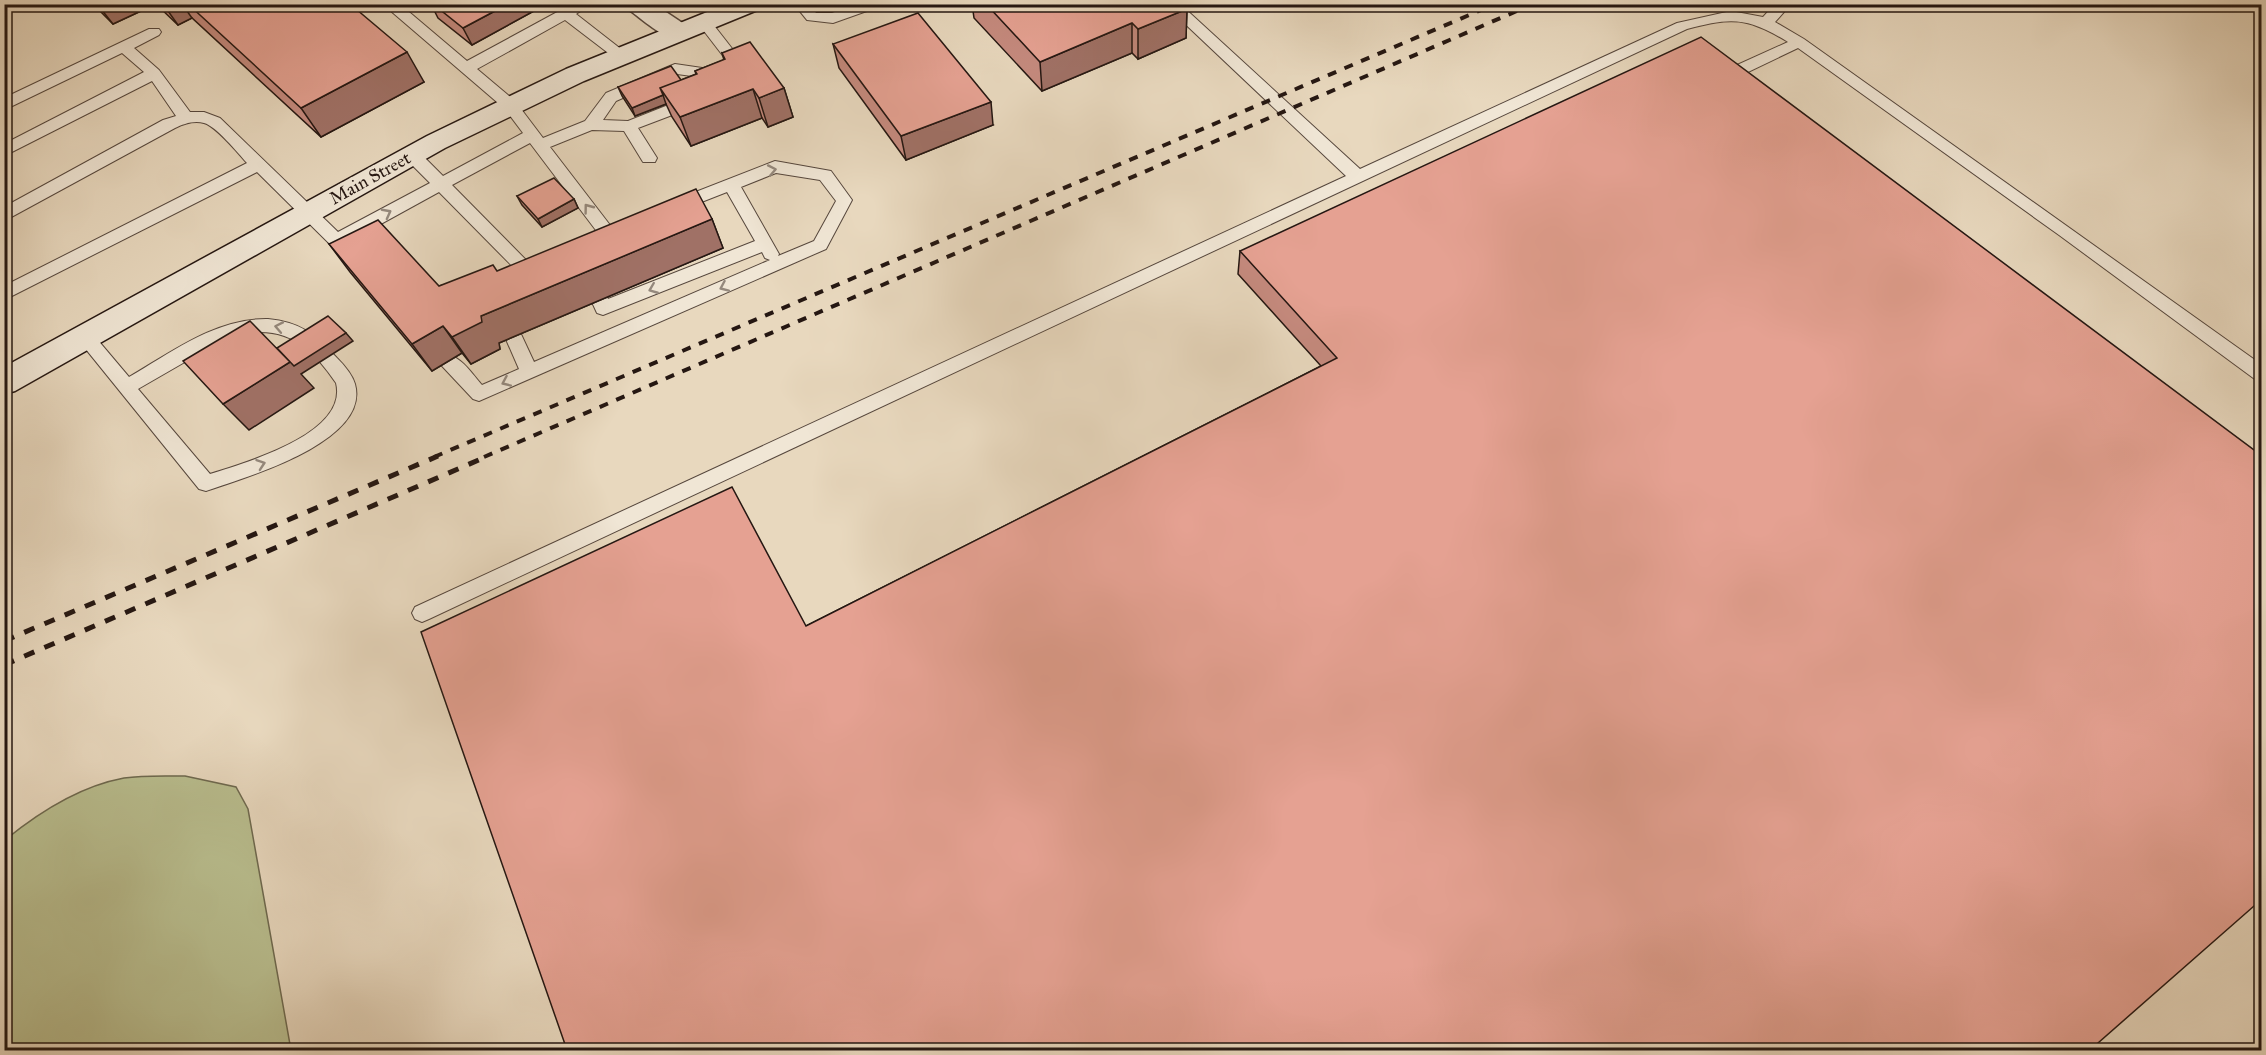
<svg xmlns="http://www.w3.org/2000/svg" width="2266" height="1055" font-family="'IM FELL Great Primer',serif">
<rect width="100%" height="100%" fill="#e8d8be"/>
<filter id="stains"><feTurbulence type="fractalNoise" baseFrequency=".00333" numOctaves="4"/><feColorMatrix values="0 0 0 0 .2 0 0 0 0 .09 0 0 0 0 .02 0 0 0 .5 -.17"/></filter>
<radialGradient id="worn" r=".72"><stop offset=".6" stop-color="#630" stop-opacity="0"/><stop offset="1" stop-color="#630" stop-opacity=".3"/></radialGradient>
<path fill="#b9be8f" stroke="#6f6a50" stroke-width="1.5" d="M185,776L236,787L248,809L291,1050H5V840C38,813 81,786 124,778C144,775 166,776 185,776Z"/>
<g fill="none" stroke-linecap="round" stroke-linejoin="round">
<g stroke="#56473d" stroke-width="2">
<path id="lane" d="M397,4L402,6L467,61L572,4H591L576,14L626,53L628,56L626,59H616L565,20L477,69L515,101L543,138L585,121L606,93L670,66L675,64L709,69L717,74L696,106L638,128L657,158L655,162H643L624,131L592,130L550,147L613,229L615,233L613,237H601L530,143L452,185L528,262L530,266L528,270L522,272L516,270L439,192L348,242L363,259L361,263L355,265L349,263L257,172L4,300V286L247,163C238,153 216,126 204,123C194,120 183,124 175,128L4,221V207L163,120L176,116L152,81L4,156V144L144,72L122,53L4,110V98L149,29H159L161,32L159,35L134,48L159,70L190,112H204L220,118L338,232L430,183L406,159L404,155L406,151H418L443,176L523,133L505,109L392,12L390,9L392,6ZM677,74L699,77L686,98L628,121L603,120L616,101Z
M794,4H809L816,13H832L857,4H880L878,7L833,23L807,20Z
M1164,4H1180L1360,169L1677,23L1731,11L1763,17L1775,4H1791L1775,22L1804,39L2262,365V382L2256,380L2059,235L1798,48L1725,83H1715L1712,79L1715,75L1788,42C1747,17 1732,17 1687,29L429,619L422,622L415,619L412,613L415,607L1346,176Z
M704,17L709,19L741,60L743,63C739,70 727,72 720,70L717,67L727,61L697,22Z
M775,161L831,171L852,200L826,249L479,401L473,399L442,366L439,361L442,356C458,351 472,374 482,385L519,369L505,337L508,332L514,330L520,332L534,362L770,260L765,258L762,252L603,315L597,313L591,300L594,295L600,294L606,295L608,299L755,241L727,192L676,212L670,210L668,206L670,202ZM776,173L820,180L836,201L814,241L778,256L779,254L741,187Z
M268,319C300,322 315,334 337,358C344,365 352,374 355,384C371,442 244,478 206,491L199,489L76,337L79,332L85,330L91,332L129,377C172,352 216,318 268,319ZM260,332C296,332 317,355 336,383C349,434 244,463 210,474L138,389L223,340Z"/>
</g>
<g stroke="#56473d" stroke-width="3">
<path id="street" d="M625,4H654L687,26L690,32L687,38C666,43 645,21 628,9Z"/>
</g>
<g stroke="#251712" stroke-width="3">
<path id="secondary" d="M727,4H763L760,9L584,81L445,148L15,391L4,394V367L427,136L566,69Z"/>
</g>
<use href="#lane" fill="#f0e6d5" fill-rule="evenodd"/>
<use href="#street" fill="#f0e6d5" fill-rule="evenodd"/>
<use href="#secondary" fill="#f0e6d5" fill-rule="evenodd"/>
<path stroke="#251712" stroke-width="4" stroke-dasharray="9 9" stroke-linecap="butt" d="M434,457L1495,4
M484,457L1533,4"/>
<path stroke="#251712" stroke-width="5" stroke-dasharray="11 11" stroke-linecap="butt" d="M4,641L438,456
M4,665L488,456"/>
</g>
<path fill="#c58a7e" stroke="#251712" stroke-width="1.5" d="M93,4H156L113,24Z
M156,4H350L424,82L321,137L192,18L178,25Z
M431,4H543V6L472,45L438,18Z
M972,4H1182L1187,9L1186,38L1138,59L1132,53L1042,91L974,18Z
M833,44L993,125L906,160L839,68Z
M722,53L784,88L793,117L768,127L762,118L691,146L672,117L666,104L635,116L622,96L618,87L681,80L696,74L695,71L724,60Z
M517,196L574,199L578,208L542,227L522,205Z
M712,219L723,248L499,343L500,349L471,364L462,353L432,371L350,272L329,244L439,286Z
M1240,251L2262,899L806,626L1321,366L1238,274Z"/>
<path fill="#a07166" stroke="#251712" stroke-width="1.5" d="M97,4H156L113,24Z
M163,4H182L192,18L178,25Z
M508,4H543V6L472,45L463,28Z
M1187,9L1186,38L1138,59V29Z
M1132,23V53L1042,91L1040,62Z
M407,52L424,82L321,137L301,108Z
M784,88L793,117L768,127L759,98Z
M753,89L762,118L691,146L680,117Z
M663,95L666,104L635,116L632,108Z
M991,102L993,125L906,160L901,136Z
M574,199L578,208L542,227L538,219Z
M712,219L723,248L499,343L500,349L471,364L452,337L481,316Z
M443,326L462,353L432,371L412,344Z
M346,333L353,341L301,374L314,388L249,430L223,404L290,362Z"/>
<path fill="#e5a192" stroke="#251712" stroke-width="1.5" d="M188,4H350L407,52L301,108Z
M433,4H508L463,28Z
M986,4H1182L1187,9L1138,29L1132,23L1040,62Z
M918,13L991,102L901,136L833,44Z
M1701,37L2262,456V899L2090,1050H567L421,632L732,487L806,626L1337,358L1240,251Z
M750,42L784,88L759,98L753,89L680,117L660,88L697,74L695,71L725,59L722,53Z
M671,66L681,80L660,88L663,95L632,108L618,87Z
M554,178L574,199L538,219L517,196Z
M696,189L712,219L481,316L482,322L452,337L443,326L412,344L329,244L378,220L439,286L493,265L497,271Z
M328,316L346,333L294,366L277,348Z
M250,321L290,362L223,404L183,361Z"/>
<defs><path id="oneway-chevron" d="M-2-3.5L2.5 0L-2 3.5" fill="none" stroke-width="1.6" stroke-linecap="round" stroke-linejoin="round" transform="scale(1.5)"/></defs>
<g stroke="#95897d">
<use href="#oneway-chevron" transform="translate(772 170) rotate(-11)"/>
<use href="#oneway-chevron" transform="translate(588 208) rotate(-127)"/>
<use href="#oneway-chevron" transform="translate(387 213) rotate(-28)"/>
<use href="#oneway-chevron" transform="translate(724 287) rotate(156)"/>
<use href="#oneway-chevron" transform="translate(653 289) rotate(158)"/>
<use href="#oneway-chevron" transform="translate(279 327) rotate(-169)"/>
<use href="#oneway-chevron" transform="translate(506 382) rotate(156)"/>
<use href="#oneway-chevron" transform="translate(261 464) rotate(-19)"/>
</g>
<g text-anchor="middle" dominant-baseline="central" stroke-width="6" stroke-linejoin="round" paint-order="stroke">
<g font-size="18" fill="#251712" stroke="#f0e6d5">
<text transform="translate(370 178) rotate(-29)">Main Street</text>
</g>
</g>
<rect width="2266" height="1055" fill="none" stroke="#e8d8be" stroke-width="24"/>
<rect x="6" y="6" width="2254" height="1043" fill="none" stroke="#251712" stroke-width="3"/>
<rect x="12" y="12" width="2242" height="1031" fill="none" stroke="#251712" stroke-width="1.5"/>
<rect width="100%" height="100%" filter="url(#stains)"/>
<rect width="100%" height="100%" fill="url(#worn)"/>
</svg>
